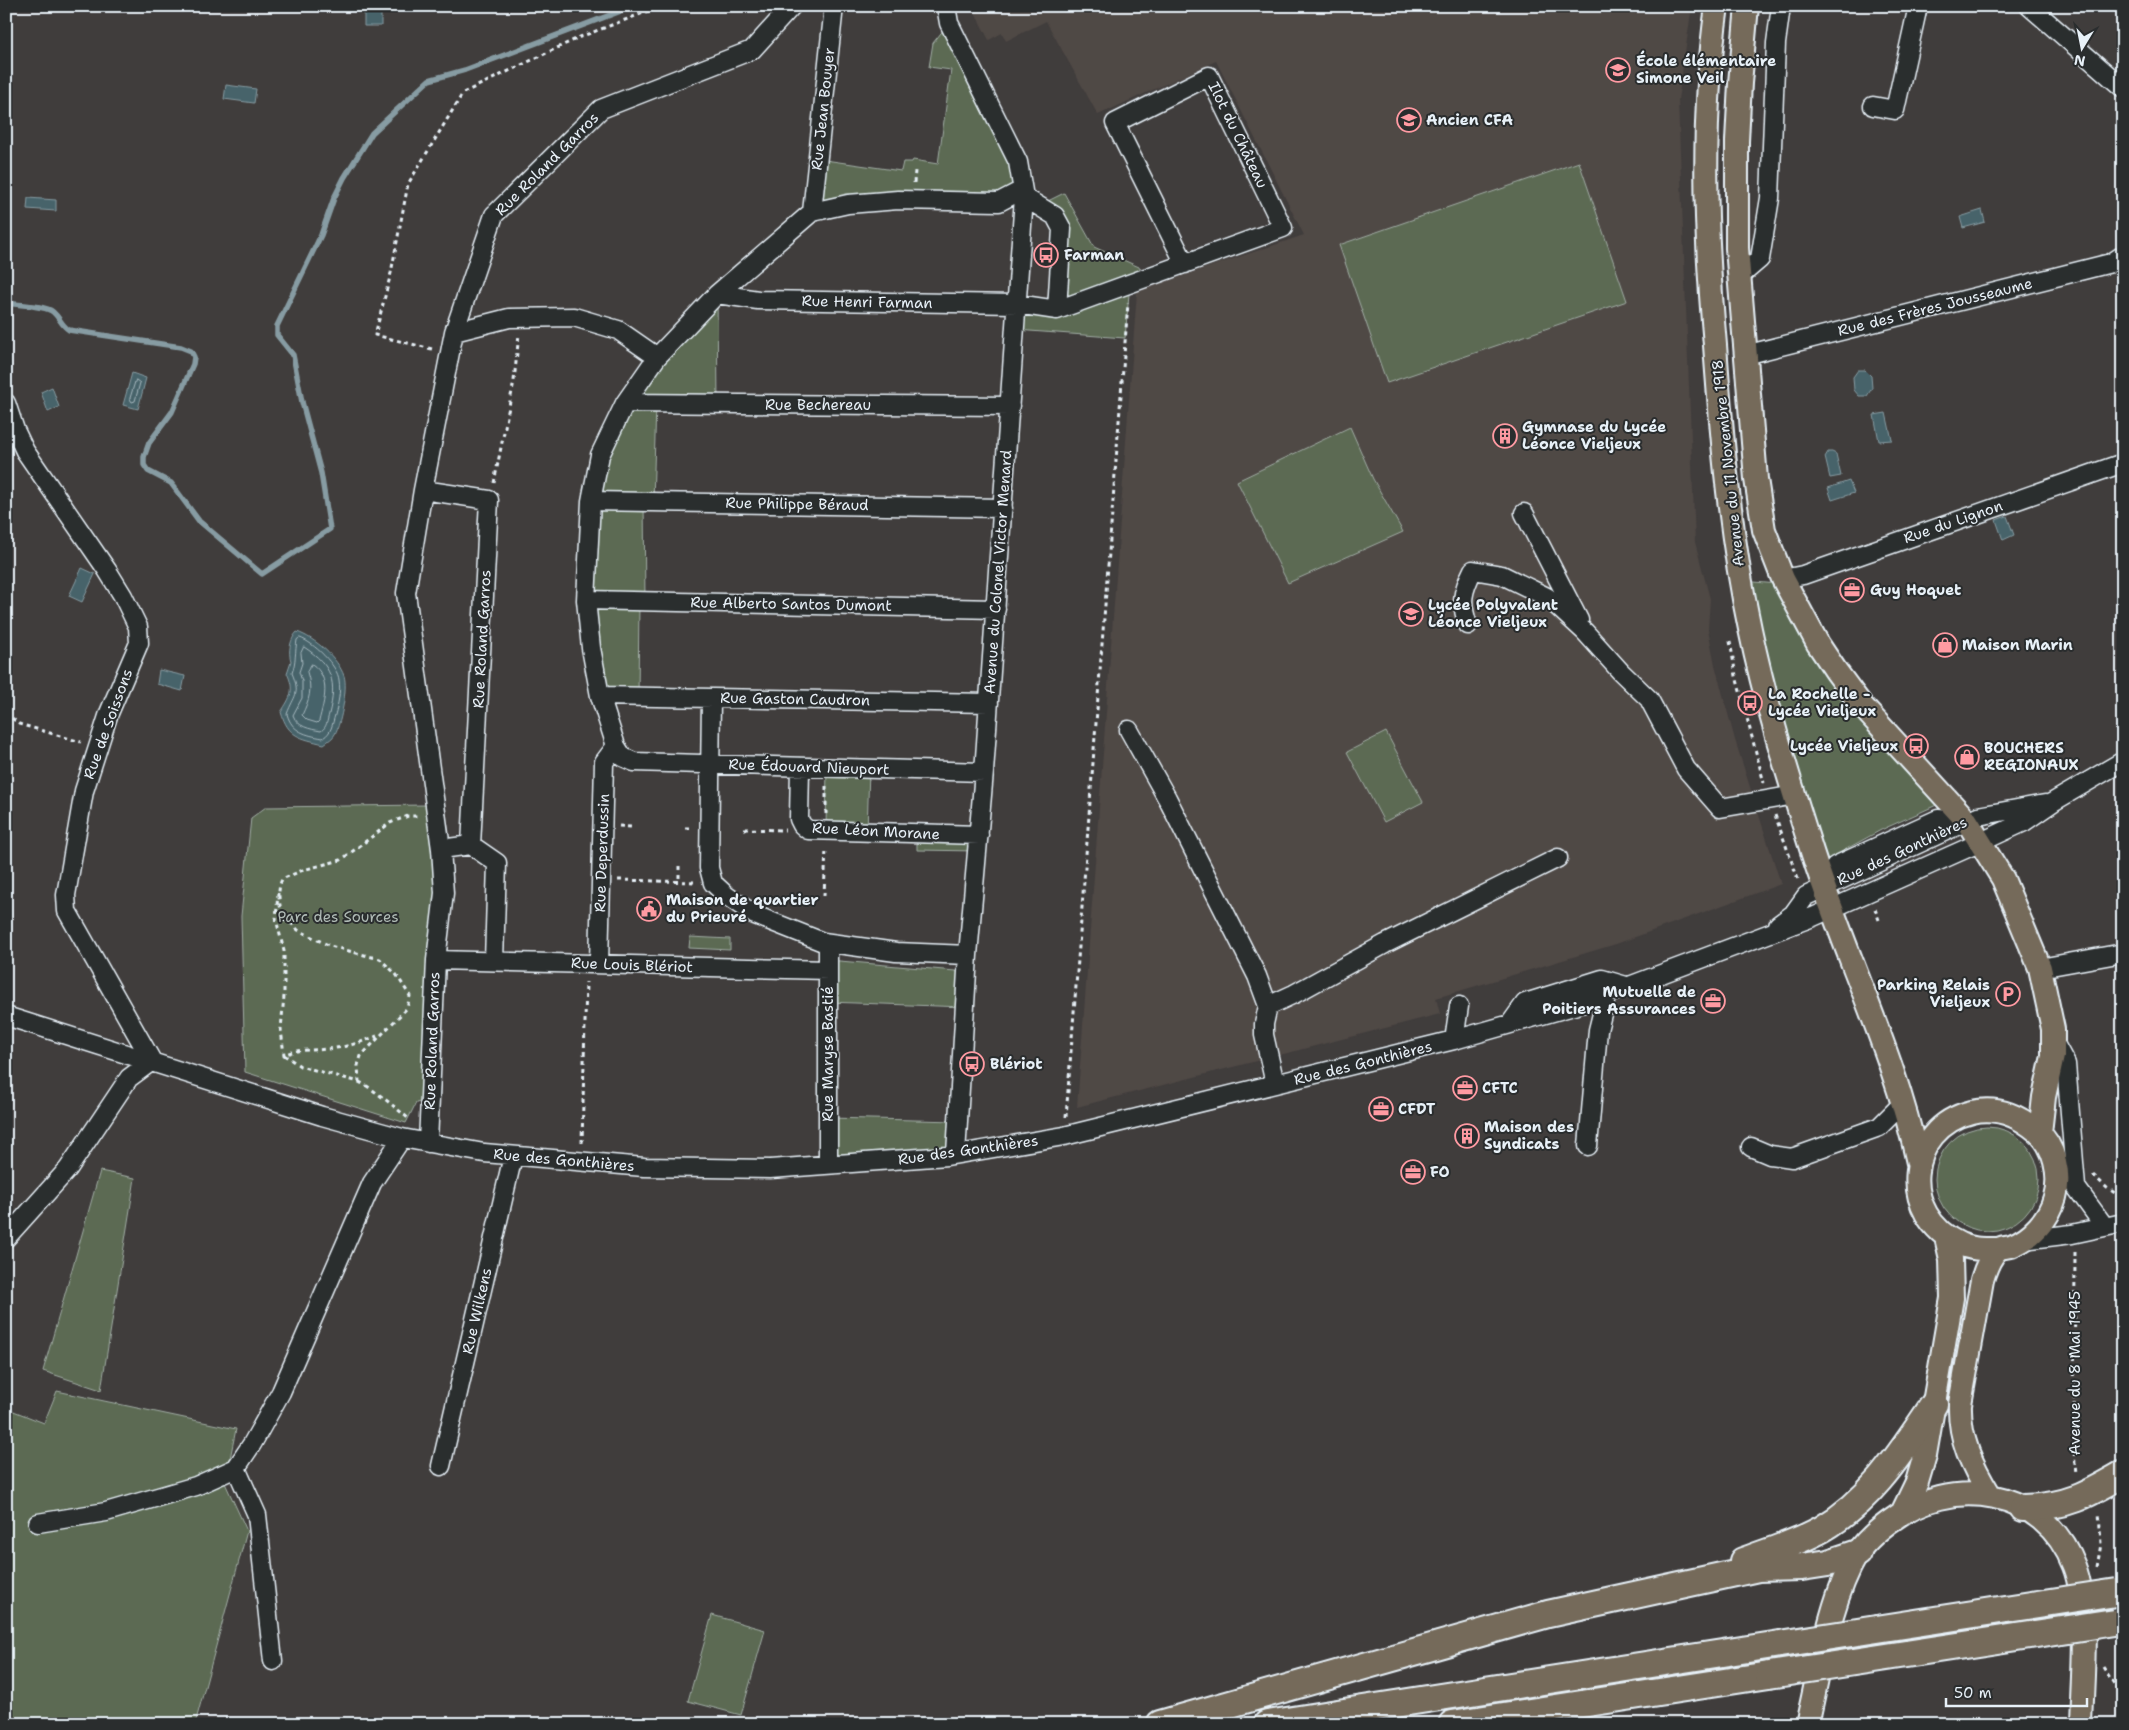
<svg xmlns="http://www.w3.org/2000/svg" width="2129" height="1730" font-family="'Shantell Sans',sans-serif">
<rect width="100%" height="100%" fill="#403d3c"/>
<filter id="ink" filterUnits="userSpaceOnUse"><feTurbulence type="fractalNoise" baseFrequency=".02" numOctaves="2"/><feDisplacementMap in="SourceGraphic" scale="10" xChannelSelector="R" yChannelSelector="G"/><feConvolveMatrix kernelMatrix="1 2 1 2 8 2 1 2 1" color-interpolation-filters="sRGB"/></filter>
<g filter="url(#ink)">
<path fill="#4f4845" d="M975,6H1692L1678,100L1695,542L1710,599L1708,629L1715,665L1735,740L1781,884L1616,944L1436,998L1440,1014L1077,1107L1137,291L1304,235L1216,61L1098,115L1046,21L1006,41L1002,33L989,40L975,13Z"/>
<path fill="#5b6a53" stroke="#a2aea6" d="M949,23L1022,190L999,202L812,212L818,159L901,171L903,162H912L913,160L938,164L951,70L929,67L933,43Z
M1579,162L1627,301L1387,383L1339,245Z
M1064,193L1094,247L1139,267L1143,278L1130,283L1125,338L1016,330L1017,304L1056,310L1062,229L1038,206Z
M717,294L718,404H656L653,502H644L645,601H639L638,697L600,696L591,648V501L625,403Z
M1350,427L1373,479L1403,532L1288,583L1237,481Z
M1742,581L1778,584L1806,647L1852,711L1941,803L1881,830L1817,865Z
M1386,732L1423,802L1384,822L1347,752Z
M827,767L869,769L867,832L826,830Z
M426,805L436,889L424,1101L416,1103L406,1123L245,1072L241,916L251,818L266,807Z
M917,833L979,835L977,851L917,850Z
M690,937L730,939V950L689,948Z
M828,960L967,972L965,1007L828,1002Z
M828,1118L958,1121L956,1154L828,1165Z
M1935 1179a52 52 0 1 1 104 0a52 52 0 1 1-104 0Z
M100,1171L135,1178L101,1390L43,1371Z
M57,1391L236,1429L225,1483L247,1531L195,1724H6V1408L44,1423Z
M712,1615L765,1630L741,1715L688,1701Z"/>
<path fill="#46636a" stroke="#879ca3" d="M364,6H381V26H364Z
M226,85L256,89L254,103L224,99Z
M28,198L56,200V211L27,209Z
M1982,210L1985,222L1963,228L1960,217Z
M1858,370H1865L1871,376L1872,388L1867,396H1859L1854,390L1853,377Z
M132,373L146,378L138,409L123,405Z
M52,387L59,407L48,412L41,392Z
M1886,413L1892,440L1879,441L1874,415Z
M1828,452H1832L1836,454L1841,476L1830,478L1825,457Z
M1849,481L1854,493L1832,500L1828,488Z
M2007,516L2014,535L2003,540L1996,520Z
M82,568L95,574L82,602L69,596Z
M297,632C315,638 338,658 344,676C348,687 341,723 335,734C333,738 328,741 324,744C300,738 288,737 281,712C291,697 295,690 287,673L291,661C288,652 290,639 297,632Z
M159,670L185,676L182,691L157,684Z"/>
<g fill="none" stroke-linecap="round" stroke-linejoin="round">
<path stroke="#a7b8bf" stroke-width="1" d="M136,380L140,383L135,401L132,402L130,399Z
M300,638C313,642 338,666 339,680C341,692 338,704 335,715C332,725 332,732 323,738C306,735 292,732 287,714C294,695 301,695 292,673C296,662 295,652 297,640Z
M304,647C333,666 337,682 329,714C327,721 327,727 321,731C310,729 297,727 293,715L302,698V681L299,672L302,663L301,653Z
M312,664C332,678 324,701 319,721L317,723L307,720L302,715C309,700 313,690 307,672Z"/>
<path stroke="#879ca3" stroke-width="5.5" d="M6,303C17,305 45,305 53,312C60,318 61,325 69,330L181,347L191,351L194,357L193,364L172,412L149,443L144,457V465L148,471L171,483L199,521L262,574L330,529L321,473L302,402L293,355L277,335V326L321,235L334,198L344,178L372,133L429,80L465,70L634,6"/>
<g stroke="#e8f1f8" stroke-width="21">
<path id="minor" d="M946,6L949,23L1018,162L1024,197L984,772L968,955L956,1154
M2029,6L2123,88
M1873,106L1895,110L1918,6
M1024,197L1055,216L1062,229L1057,310
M812,212L834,6
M1739,277L1760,259L1770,198L1776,43L1781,6
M717,294L758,300L1017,304L1057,310L1283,228L1209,76L1115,123L1185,264
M454,332L509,318L574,317L618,330L657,357
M1745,355L2111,263L2123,255
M6,403L15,430L25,451L107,570L123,596L138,627L139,643L109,713L84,791L66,895L67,911L152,1061
M625,403L1010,406
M423,490L489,500L471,845L497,863L494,961
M591,501L1003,508
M1524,513L1579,620
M1783,579L1803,575L2123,463
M586,600L996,609
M1468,625C1460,602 1462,592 1473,570L1502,575L1547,597L1585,632L1621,672L1649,699L1686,769L1720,808L1795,795
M600,696L989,703
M711,698L709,868L713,883L727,896L755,915L823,942L896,952L968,955
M1129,730L1167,798L1257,976L1268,1006L1264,1024V1035L1275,1084
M800,767L799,819L802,825L808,830L979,835
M984,772L634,762L623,757L616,746L600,696L591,648L586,600L591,501L600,455L625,403L657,357L717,294L812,212L848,204L898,200L999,202L1022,190
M441,849L471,845
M1824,887L1835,866L1938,819L1964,821
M1778,925L1793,914L1806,896L1978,816L2045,804
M436,960L828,970
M599,964L604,762L616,746
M2040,968L2123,953
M1268,1006L1294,994L1385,944L1558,858
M6,1016L322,1116L402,1138L484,1153L644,1167L770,1169L947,1156L1064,1136L1454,1040L1584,1003L1813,917L1981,842L2024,822L2053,802L2123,761
M1510,1024L1525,1003L1602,979L1626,986
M1454,1040L1459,1006
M2054,1042L2066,1064L2076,1187
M428,1143L436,960L444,893L441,849L406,593L423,490L454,332L494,215L601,109L752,50L792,6
M1588,1146L1598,1030L1607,994
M1751,1147L1770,1155L1792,1158L1879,1127L1903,1103
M828,1165V943
M2070,1179L2105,1227
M6,1238L68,1169L129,1078L152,1061
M2023,1240L2072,1234L2123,1223
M441,1466L513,1156
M236,1468L257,1515L273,1661
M38,1523L106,1512L196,1486L236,1468L252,1444L281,1392L372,1183L402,1138"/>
</g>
<g stroke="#e8f1f8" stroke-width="26">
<path id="major" d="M1717,6C1701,118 1705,233 1715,345C1722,441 1730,536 1750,629C1765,701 1787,772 1809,842C1842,950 1895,1053 1918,1163
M1747,6L1740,83L1737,141V248L1756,479L1764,530L1783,579L1818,644L1836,671L1862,706L1967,821L2003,879L2040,968L2053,1029V1056L2044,1097L2040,1133
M1990,1495C1972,1466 1959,1439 1960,1404L1982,1280C1985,1270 1989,1258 1997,1250C2000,1247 2006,1247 2011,1246C2032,1238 2049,1219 2055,1197C2061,1176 2055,1146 2037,1131C2018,1115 1997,1106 1972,1112C1905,1128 1898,1216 1960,1244C1972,1250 1985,1249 1998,1249
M1903,1511L1917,1482L1925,1455L1952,1298L1951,1259L1946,1237
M1807,1724C1820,1670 1829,1601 1857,1554C1864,1542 1877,1531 1889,1522C1951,1475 2044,1487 2074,1566C2090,1608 2082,1678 2081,1724"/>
</g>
<g stroke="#e8f1f8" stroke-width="30">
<path id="highway" d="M2023,1508C2066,1507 2087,1495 2123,1474
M1743,1561C1770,1551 1797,1543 1822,1529C1872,1500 1902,1451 1934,1404
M1160,1724L1548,1614L1758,1568L1802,1567L1828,1563L1858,1553
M1267,1724L1780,1644
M1452,1724L1769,1675"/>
</g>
<path stroke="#e8f1f8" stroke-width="3" stroke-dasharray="4 4" stroke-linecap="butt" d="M914,183L915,171
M432,349L375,335L391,273L408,184L463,93L580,37L662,6
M494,483L514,381L519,334
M1730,641L1736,676L1764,783
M6,713L19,724L81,742
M826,814V786
M1775,815L1799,882
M619,826L631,827
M685,828H692
M744,829L785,830
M679,866V882
M618,880L695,882
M278,893L276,919L284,951V996L281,1029L284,1055C299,1048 312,1051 327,1049C344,1048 362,1042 377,1036
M824,896L826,848
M1875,909L1879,920
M284,1055L300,1066L359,1082L358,1065L361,1056L407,1008L410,996L396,974L380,959L330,946L298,930L292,924L284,920C280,908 276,892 282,879L303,870L341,860L390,823L408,816H420
M359,1082C370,1086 400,1111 410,1120
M1066,1117L1128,303
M582,1143L586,982
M2093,1175L2107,1188L2123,1198
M2075,1252L2074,1452L2076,1475
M2097,1567L2101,1544L2099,1512
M2104,1667L2123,1696"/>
<use href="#minor" stroke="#2a2d2e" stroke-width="18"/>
<use href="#major" stroke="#746a5a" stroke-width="22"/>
<use href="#highway" stroke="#746a5a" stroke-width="26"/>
<g stroke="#e8f1f8" stroke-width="30" stroke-linecap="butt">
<path id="highway-bridge" d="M1780,1644L2116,1592
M1769,1675L2114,1622"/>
</g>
<use href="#highway-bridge" stroke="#746a5a" stroke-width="26"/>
</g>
</g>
<defs>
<g id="school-ring" transform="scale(1.25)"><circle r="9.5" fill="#2a2d2e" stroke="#ff9aa2" stroke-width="1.5"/><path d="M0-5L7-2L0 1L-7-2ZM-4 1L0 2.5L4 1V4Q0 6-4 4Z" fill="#ff9aa2"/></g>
<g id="bus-ring" transform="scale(1.25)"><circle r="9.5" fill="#2a2d2e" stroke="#ff9aa2" stroke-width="1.5"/><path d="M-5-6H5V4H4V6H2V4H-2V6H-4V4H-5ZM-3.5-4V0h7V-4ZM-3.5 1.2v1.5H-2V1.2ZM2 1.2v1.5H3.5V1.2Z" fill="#ff9aa2"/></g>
<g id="building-ring" transform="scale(1.25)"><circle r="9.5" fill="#2a2d2e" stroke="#ff9aa2" stroke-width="1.5"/><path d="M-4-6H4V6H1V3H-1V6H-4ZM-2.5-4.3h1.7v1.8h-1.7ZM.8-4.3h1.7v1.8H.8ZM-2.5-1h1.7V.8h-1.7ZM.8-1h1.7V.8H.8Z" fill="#ff9aa2"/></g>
<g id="office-ring" transform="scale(1.25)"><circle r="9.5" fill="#2a2d2e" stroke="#ff9aa2" stroke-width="1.5"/><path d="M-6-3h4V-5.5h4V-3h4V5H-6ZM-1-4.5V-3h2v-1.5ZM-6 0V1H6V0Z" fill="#ff9aa2"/></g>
<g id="shop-ring" transform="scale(1.25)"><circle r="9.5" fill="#2a2d2e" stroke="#ff9aa2" stroke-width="1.5"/><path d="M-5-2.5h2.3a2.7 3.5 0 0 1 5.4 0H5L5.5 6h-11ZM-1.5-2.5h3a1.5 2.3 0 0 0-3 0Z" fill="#ff9aa2"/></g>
<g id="civic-ring" transform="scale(1.25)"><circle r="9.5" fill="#2a2d2e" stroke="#ff9aa2" stroke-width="1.5"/><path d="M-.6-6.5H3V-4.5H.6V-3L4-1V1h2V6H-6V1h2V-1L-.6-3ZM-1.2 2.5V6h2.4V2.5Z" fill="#ff9aa2"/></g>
<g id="parking-ring" transform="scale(1.25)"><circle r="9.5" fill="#2a2d2e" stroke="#ff9aa2" stroke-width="1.5"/><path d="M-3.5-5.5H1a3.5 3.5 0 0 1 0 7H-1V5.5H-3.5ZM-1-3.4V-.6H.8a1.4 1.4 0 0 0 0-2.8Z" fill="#ff9aa2"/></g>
</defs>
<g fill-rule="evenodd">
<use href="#school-ring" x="1618" y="70"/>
<use href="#school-ring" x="1409" y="120"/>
<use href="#bus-ring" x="1046" y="255"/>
<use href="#building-ring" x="1505" y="436"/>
<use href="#office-ring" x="1852" y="590"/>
<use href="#school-ring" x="1411" y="614"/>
<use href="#shop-ring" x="1945" y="645"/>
<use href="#bus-ring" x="1750" y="703"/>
<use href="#bus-ring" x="1916" y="746"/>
<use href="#shop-ring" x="1967" y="757"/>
<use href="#civic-ring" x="649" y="909"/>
<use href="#parking-ring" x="2008" y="994"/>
<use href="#office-ring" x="1713" y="1001"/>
<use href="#bus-ring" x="972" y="1064"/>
<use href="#office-ring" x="1465" y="1088"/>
<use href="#office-ring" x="1381" y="1109"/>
<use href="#building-ring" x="1467" y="1136"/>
<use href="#office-ring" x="1413" y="1172"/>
</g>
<g text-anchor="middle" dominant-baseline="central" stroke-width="4" stroke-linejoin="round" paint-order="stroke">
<g font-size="15" font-weight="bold" fill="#e8f1f8" stroke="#2a2d2e" text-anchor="start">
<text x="1636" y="61">École élémentaire<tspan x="1636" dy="17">Simone Veil</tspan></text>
<text x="1426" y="120">Ancien CFA</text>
<text x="1064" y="255">Farman</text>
<text x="1522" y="427">Gymnase du Lycée<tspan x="1522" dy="17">Léonce Vieljeux</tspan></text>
<text x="1870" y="590">Guy Hoquet</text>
<text x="1428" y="605">Lycée Polyvalent<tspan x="1428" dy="17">Léonce Vieljeux</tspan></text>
<text x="1962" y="645">Maison Marin</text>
<text x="1768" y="694">La Rochelle -<tspan x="1768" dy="17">Lycée Vieljeux</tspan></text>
<text x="1898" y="746" text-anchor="end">Lycée Vieljeux</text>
<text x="1984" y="748">BOUCHERS<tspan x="1984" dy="17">REGIONAUX</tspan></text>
<text x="666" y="900">Maison de quartier<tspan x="666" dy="17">du Prieuré</tspan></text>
<text x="1990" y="985" text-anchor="end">Parking Relais<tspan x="1990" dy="17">Vieljeux</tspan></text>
<text x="1696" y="992" text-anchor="end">Mutuelle de<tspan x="1696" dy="17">Poitiers Assurances</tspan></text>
<text x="990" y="1064">Blériot</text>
<text x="1482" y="1088">CFTC</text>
<text x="1398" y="1109">CFDT</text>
<text x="1484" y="1127">Maison des<tspan x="1484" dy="17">Syndicats</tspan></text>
<text x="1430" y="1172">FO</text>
</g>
<g font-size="15" fill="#e8f1f8" stroke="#2a2d2e">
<text transform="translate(823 109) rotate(-84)">Rue Jean Bouyer</text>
<text transform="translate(1238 135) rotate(64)">Ilot du Château</text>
<text transform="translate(547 164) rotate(-45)">Rue Roland Garros</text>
<text transform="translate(867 302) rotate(1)">Rue Henri Farman</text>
<text transform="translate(1935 307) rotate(-14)">Rue des Frères Jousseaume</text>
<text x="818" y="405">Rue Bechereau</text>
<text transform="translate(1728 463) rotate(-96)">Avenue du 11 Novembre 1918</text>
<text transform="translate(797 504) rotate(1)">Rue Philippe Béraud</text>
<text transform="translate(1953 522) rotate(-19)">Rue du Lignon</text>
<text transform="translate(998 572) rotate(-86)">Avenue du Colonel Victor Menard</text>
<text transform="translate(791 604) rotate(1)">Rue Alberto Santos Dumont</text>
<text transform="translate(482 639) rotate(-87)">Rue Roland Garros</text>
<text transform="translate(795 699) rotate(1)">Rue Gaston Caudron</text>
<text transform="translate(108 724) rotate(-70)">Rue de Soissons</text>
<text transform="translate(809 767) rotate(2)">Rue Édouard Nieuport</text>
<text transform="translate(876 831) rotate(3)">Rue Léon Morane</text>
<text transform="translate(1902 851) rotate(-25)">Rue des Gonthières</text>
<text transform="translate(602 853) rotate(-88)">Rue Deperdussin</text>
<text transform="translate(632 965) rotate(2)">Rue Louis Blériot</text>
<text transform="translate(432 1041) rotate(-88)">Rue Roland Garros</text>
<text transform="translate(828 1054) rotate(-90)">Rue Maryse Bastié</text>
<text transform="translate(1363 1063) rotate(-14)">Rue des Gonthières</text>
<text transform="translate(968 1150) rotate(-8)">Rue des Gonthières</text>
<text transform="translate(564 1160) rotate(5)">Rue des Gonthières</text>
<text transform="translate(477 1311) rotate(-77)">Rue Wilkens</text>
<text transform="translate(2075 1373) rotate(-90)">Avenue du 8 Mai 1945</text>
</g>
<g font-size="15" fill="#b0bbb6" stroke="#2a2d2e">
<text x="338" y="917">Parc des Sources</text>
</g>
</g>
<rect width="2129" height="1730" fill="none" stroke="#2a2d2e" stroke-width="25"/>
<rect x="12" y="12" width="2104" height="1705" fill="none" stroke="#e8f1f8" stroke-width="2" filter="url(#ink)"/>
<g transform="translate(2082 48) rotate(190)" stroke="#2a2d2e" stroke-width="4" paint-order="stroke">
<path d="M0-4L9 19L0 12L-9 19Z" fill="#e8f1f8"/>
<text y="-8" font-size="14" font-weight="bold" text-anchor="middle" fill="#e8f1f8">N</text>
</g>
<path d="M1946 1698v8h141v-8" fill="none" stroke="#e8f1f8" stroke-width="2.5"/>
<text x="1954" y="1698" font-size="15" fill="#e8f1f8" stroke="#2a2d2e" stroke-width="4" paint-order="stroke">50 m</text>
</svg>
